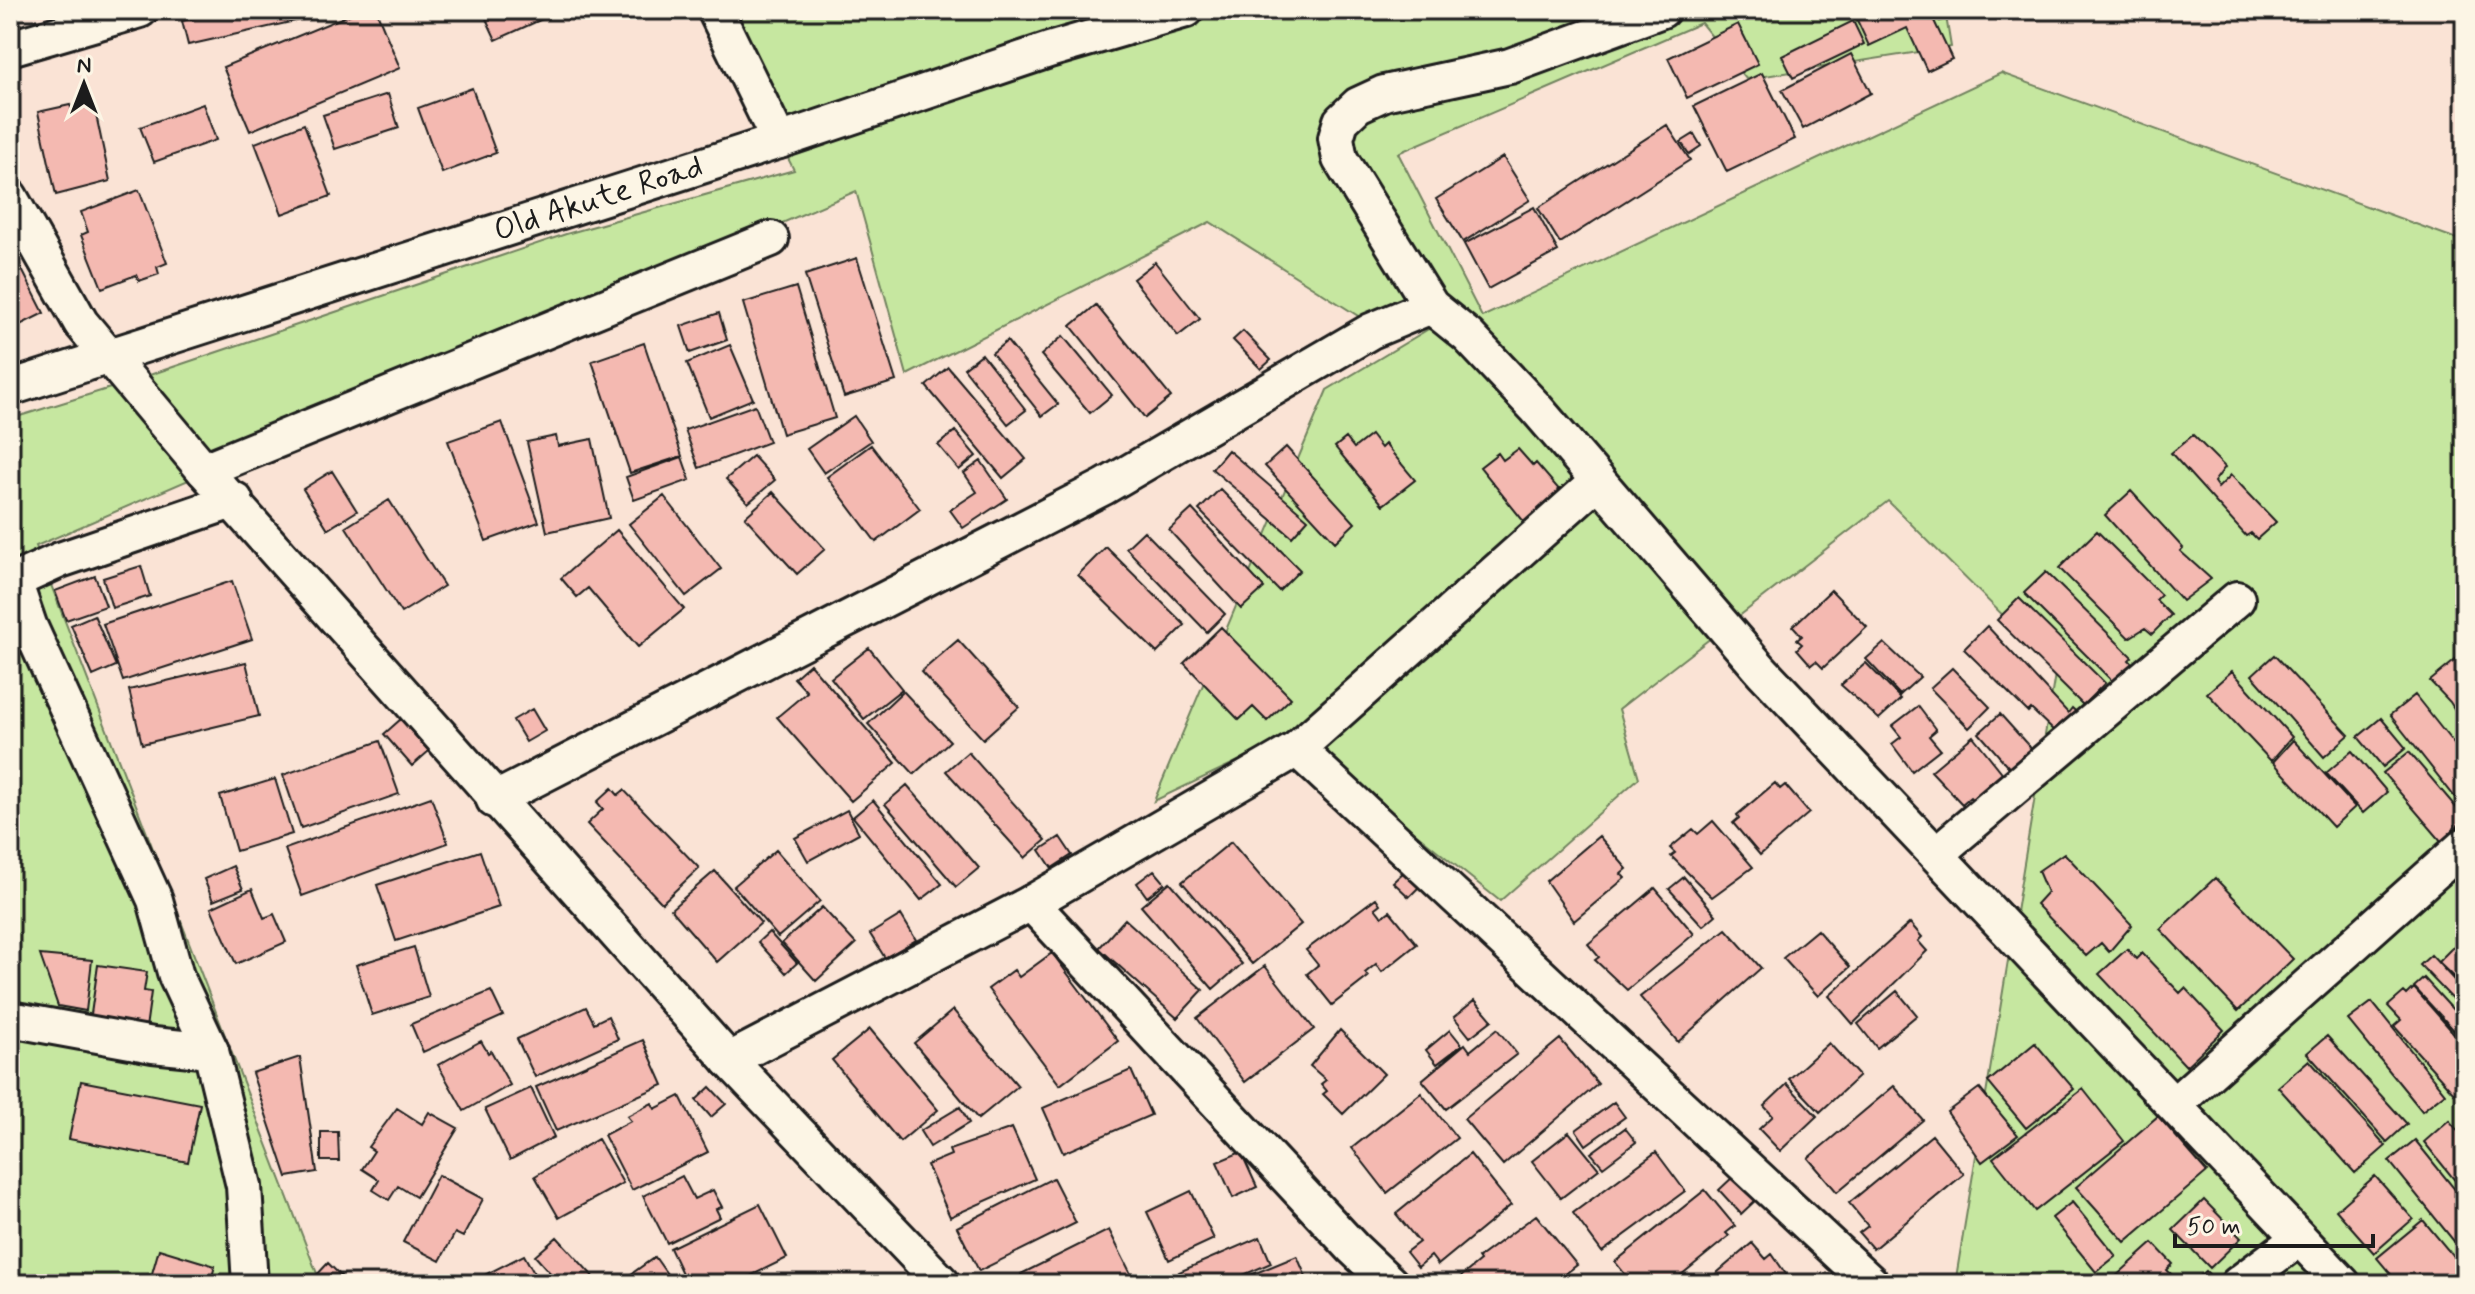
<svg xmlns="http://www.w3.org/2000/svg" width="2475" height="1294" font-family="Mynerve,sans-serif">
<rect width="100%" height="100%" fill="#fae3d5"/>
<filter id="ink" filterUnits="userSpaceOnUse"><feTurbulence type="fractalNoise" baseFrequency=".0125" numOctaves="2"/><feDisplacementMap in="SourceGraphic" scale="16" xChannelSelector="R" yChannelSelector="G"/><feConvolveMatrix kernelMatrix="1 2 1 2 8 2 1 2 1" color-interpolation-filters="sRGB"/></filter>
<g filter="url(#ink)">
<path fill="#c6e7a0" stroke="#71825e" stroke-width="2" d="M712,10H1945L1951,47L1746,79L1701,23L1398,153L1482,317L2001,73L2465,242V1284H1955L2056,668L1888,501L1619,709L1639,778L1500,901L1293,735L1154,801L1327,390L1445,319H1363L1210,222L907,375L856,191L36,546L321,1284H10V419L117,386L566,234L794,170Z"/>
<path fill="#f4b9b1" stroke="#1c1c1c" stroke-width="2" d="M230,10H301L304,19L188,45L182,21Z
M361,10H376L400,68L250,131L223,67Z
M482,10H562L496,40Z
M1872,10H1929L1952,59L1927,71L1907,28L1869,46L1856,18Z
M1935,10H1966L1940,21Z
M1853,21L1864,44L1793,78L1782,56Z
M1738,24L1758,64L1687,98L1668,58Z
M1851,54L1871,93L1803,129L1782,90Z
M1762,73L1795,139L1727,172L1694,106Z
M472,88L496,153L442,173L418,108Z
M388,94L399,128L335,149L323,115Z
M203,104L216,140L154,162L140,127Z
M70,105L72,110L94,105L110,181L56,195L38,112Z
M304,124L331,196L282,214L255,143Z
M1667,125L1690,160L1560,243L1538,208Z
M1694,134L1701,146L1689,154L1681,142Z
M1503,157L1530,200L1463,242L1436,199Z
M139,190L167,263L157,267L159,274L139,281L136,275L102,288L81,235L88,232L81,212Z
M1534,207L1558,251L1488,289L1464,244Z
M10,246L44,313L16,327L10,314Z
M857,258L896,381L844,397L805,275Z
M1155,262L1200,319L1178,336L1133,279Z
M796,287L835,418L782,434L743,303Z
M1096,305L1171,397L1145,418L1071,326Z
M719,313L727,340L690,353L681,326Z
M1243,331L1271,360L1261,369L1233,340Z
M1063,336L1112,395L1090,413L1041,355Z
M1007,341L1058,404L1042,416L992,353Z
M644,343L682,456L630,473L592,361Z
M730,345L753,399L709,417L687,363Z
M982,354L1026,410L1008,424L964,368Z
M948,367L1026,459L1003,478L926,386Z
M755,405L769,442L699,468L685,430Z
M854,416L871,441L824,473L807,449Z
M502,422L539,522L486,541L448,441Z
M955,431L976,456L959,470L938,445Z
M1371,435L1381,448L1385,444L1415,480L1383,505L1335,447L1346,438L1354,448Z
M2193,435L2225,467L2214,482L2218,488L2231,475L2276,522L2257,539L2251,533L2246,536L2171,453Z
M556,436L558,446L592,439L609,518L547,532L527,442Z
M871,445L920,509L876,542L827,477Z
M1286,447L1355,523L1335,542L1265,466Z
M1518,449L1533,466L1536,463L1562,493L1525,523L1480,467L1498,453L1503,460Z
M1228,450L1308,519L1292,537L1212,469Z
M753,456L775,480L748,503L726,479Z
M682,457L690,480L634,500L626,477Z
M981,461L1007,499L963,528L950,510L977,492L964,473Z
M332,471L357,511L328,529L303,489Z
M1220,489L1300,570L1279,591L1199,510Z
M2131,491L2183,548L2180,551L2211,579L2182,601L2105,515Z
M773,492L825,549L797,574L745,517Z
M664,496L721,569L686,596L629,524Z
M389,500L444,586L401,613L346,527Z
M1192,509L1264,588L1241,609L1169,530Z
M617,530L684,609L638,647L588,588L577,597L561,578Z
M1144,531L1225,614L1207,632L1126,548Z
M2097,531L2161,595L2156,600L2171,615L2152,634L2145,628L2129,638L2059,568Z
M1106,547L1185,625L1157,653L1078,575Z
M141,566L150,596L112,608L103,578Z
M2046,572L2132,657L2129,660L2138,669L2114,683L2024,593Z
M95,576L106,606L66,620L55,591Z
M232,581L252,639L123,681L103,624Z
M1831,590L1867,627L1823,668L1816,661L1811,665L1797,649L1802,644L1797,640L1802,636L1793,626Z
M2019,598L2105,683L2083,705L1997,620Z
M94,615L116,666L93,676L71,625Z
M1987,626L2068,713L2072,708L2086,721L2055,732L2031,709L2028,712L1964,649Z
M1221,627L1291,698L1267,721L1253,707L1239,720L1184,663Z
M958,640L1019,707L983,739L921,672Z
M1884,643L1920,677L1900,695L1866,659Z
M869,648L902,689L864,719L831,678Z
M2464,653L2465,655V726L2450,702L2430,681Z
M2274,655L2349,735L2324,757L2252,675Z
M246,662L259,716L142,744L129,690Z
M1866,663L1901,699L1879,719L1841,685Z
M810,664L896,763L851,801L777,717L807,692L794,678Z
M1952,668L1990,707L1969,728L1930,688Z
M2232,671L2292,737L2271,761L2207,693Z
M903,691L950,741L914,774L868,724Z
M2415,695L2465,758V810L2390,715Z
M1918,706L1936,730L1929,736L1940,749L1912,771L1892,744L1901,737L1892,726Z
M532,709L545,731L526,742L513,720Z
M2000,714L2035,753L2013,772L1979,733Z
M2381,718L2406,748L2383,767L2358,737Z
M401,719L429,751L412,766L384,734Z
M1973,736L2004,775L1973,800L1970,797L1962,804L1931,771Z
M2293,740L2355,807L2333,827L2273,762Z
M380,741L399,794L301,828L283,775Z
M2352,751L2387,792L2363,813L2326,773Z
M968,752L1046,840L1025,858L946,771Z
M2409,752L2465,818L2442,842L2383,773Z
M275,779L292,834L236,851L220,796Z
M1775,783L1780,789L1785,785L1809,813L1760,855L1733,823L1739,818L1737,815Z
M907,785L979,868L956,887L885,804Z
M612,788L618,795L624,790L699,868L662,903L587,824L603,809L597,802Z
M431,797L448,843L302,896L285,849Z
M873,800L942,884L921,900L853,817Z
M847,810L859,833L808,861L795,838Z
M1713,821L1753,867L1712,897L1671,856L1675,853L1670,848L1693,829L1698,834Z
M1599,836L1627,869L1621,874L1625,878L1574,921L1546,881Z
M1060,837L1072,855L1052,868L1040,850Z
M1231,842L1301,924L1252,964L1182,882Z
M776,850L820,901L778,937L734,886Z
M480,851L499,907L396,941L377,885Z
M2064,853L2132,925L2109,952L2101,943L2086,956L2036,904L2047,892L2038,871Z
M233,866L243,889L213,901L204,879Z
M1154,870L1165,883L1147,897L1137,883Z
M1406,870L1421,885L1409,897L1393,882Z
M715,871L761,923L717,962L671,909Z
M1684,877L1716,915L1703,926L1669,889Z
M2215,878L2293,959L2238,1011L2160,929Z
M1170,882L1242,964L1213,989L1141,906Z
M1655,888L1694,934L1627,990L1595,960L1599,957L1588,944Z
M252,889L264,918L274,914L286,942L236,964L211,908Z
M1376,898L1380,904L1375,908L1382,917L1390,911L1417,944L1382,972L1376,964L1365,973L1368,977L1332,1005L1307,974L1318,965L1306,950Z
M822,907L856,944L816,981L782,943Z
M901,915L916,940L885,958L870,934Z
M1125,919L1203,990L1177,1018L1099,948Z
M1910,923L1922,937L1918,941L1927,951L1853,1024L1829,996Z
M1726,929L1761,968L1678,1042L1640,997Z
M1817,930L1850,967L1818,996L1783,958Z
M769,932L797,963L786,973L758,942Z
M2460,940L2465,945V988L2438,962Z
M414,947L429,997L372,1015L356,965Z
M2127,949L2136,959L2142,953L2180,993L2185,988L2224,1030L2186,1066L2099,974Z
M1052,953L1118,1041L1060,1085L988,989L1014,970L1019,977Z
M40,955L92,960L86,1011L58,1006Z
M2431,955L2465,992V1012L2420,965Z
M98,965L147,972L144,991L151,992L146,1028L90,1021Z
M1265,966L1314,1029L1245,1082L1197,1018Z
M2424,978L2465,1023V1042L2414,987Z
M2414,988L2465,1046V1083L2454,1093L2394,1026L2401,1020L2388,1006L2404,992L2407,995Z
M491,991L503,1016L423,1052L411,1024Z
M1897,991L1917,1015L1877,1048L1858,1024Z
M1475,1000L1492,1020L1470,1037L1454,1017Z
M2372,1002L2445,1093L2422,1111L2348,1020Z
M586,1007L594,1023L608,1016L618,1039L535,1077L517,1039Z
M953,1010L1018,1086L978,1119L914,1043Z
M870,1029L938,1110L900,1142L832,1060Z
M1497,1029L1517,1054L1446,1109L1422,1080L1465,1044L1470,1051Z
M1340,1030L1384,1074L1343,1114L1323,1094L1327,1091L1321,1084L1326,1080L1310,1066Z
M1450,1030L1462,1045L1437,1064L1426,1050Z
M2327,1036L2407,1124L2387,1142L2307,1053Z
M1560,1039L1598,1084L1503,1165L1464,1119Z
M643,1040L663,1085L556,1131L536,1087Z
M481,1041L488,1053L491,1051L510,1085L464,1111L438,1065Z
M1829,1043L1859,1076L1820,1112L1789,1079Z
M2035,1043L2074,1089L2026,1128L1988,1082Z
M300,1057L317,1172L287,1177L252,1073Z
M2309,1060L2386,1146L2355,1173L2278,1087Z
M1131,1070L1151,1115L1063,1153L1043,1108Z
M81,1081L200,1104L188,1162L69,1139Z
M1787,1084L1817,1116L1780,1151L1759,1129L1773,1116L1764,1106Z
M1894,1086L1923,1120L1837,1192L1808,1158Z
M710,1087L726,1104L711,1117L696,1100Z
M531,1088L554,1137L510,1160L485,1109Z
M1979,1088L2018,1135L1982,1162L1947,1112Z
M2083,1089L2124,1141L2035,1211L1993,1158Z
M1421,1093L1457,1138L1387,1193L1352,1148Z
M680,1096L708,1152L632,1190L604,1135L631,1121L627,1116L652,1103L655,1109Z
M1614,1102L1625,1117L1586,1145L1576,1130Z
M960,1107L969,1123L930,1147L920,1131Z
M397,1108L422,1124L429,1112L458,1128L416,1197L398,1186L389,1200L373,1190L379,1180L362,1169L374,1151L368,1147Z
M2158,1116L2207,1172L2125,1242L2076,1187Z
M2449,1120L2465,1140V1193L2424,1142Z
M1012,1128L1035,1179L950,1217L927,1165L951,1155L949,1150Z
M1625,1128L1636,1142L1603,1167L1591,1153Z
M321,1132H338L339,1161H321Z
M1569,1132L1599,1169L1561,1198L1532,1161Z
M1932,1135L1964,1174L1873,1249L1859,1233L1868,1226L1849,1203Z
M598,1139L623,1183L559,1218L535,1176Z
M2415,1140L2465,1202V1238L2457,1245L2389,1161Z
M1241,1152L1257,1187L1233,1198L1217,1162Z
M1656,1152L1685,1191L1602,1252L1573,1213Z
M1470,1154L1511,1205L1438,1265L1431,1256L1418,1267L1406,1252L1419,1242L1396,1214Z
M438,1175L483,1199L463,1237L455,1233L440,1261L403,1242Z
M1735,1175L1757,1199L1741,1214L1719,1190Z
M682,1176L694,1199L713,1190L722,1207L716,1209L720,1217L667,1243L643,1196Z
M2375,1176L2413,1219L2374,1253L2336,1210Z
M1053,1178L1076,1223L979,1271L957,1227Z
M1705,1190L1735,1226L1726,1233L1729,1236L1670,1284H1633L1615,1262Z
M1191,1191L1214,1239L1169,1260L1147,1212Z
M2204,1200L2241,1238L2210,1268L2173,1230Z
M2072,1202L2116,1256L2096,1272L2052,1218Z
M760,1204L787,1258L734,1284H687L670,1248Z
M1536,1215L1577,1265L1552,1284H1452L1480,1261L1478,1258Z
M2423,1220L2463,1268L2443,1284H2399L2377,1258Z
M1109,1230L1134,1280L1126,1284H1026L1021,1274Z
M557,1237L600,1284H560L535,1256Z
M1260,1237L1271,1263L1223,1284H1184L1179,1272Z
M1752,1243L1766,1259L1772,1254L1792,1283L1704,1284Z
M2153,1243L2173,1264L2167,1270L2181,1284H2119L2114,1278Z
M159,1249L215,1266L210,1284H149Z
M524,1255L540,1284H467Z
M1297,1256L1306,1277L1299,1279L1301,1284H1229Z
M655,1257L674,1284H621L620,1282Z
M328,1263L349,1284H322L315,1277Z
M2206,1271L2218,1284H2191Z"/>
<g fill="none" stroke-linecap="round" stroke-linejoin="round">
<g stroke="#1c1c1c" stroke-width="40">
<g id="minor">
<path d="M715,10L779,141"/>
<path d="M1662,10L1510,66L1384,93L1358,105L1341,121L1336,138L1340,159L1431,306L1468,336L1535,407L1762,671L2343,1284"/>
<path d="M10,48L140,10"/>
<path d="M10,197L81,323L204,470L729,1060L943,1284"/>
<path id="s1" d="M10,388L779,141L1049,50L1186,10"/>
<path d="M204,470L771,239"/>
<path d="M235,500L60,560L14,581L29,625L155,900L176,976L211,1051L244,1186L250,1284"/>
<path d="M1297,749L1872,1284"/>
<path d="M494,800L1104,487L1371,331L1431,306"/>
<path d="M1936,854L2237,599"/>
<path d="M1031,903L1353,1248L1391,1284"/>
<path d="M10,1019L153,1045L211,1051"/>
<path d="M729,1060L1031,903L1297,749L1598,481"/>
<path d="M2175,1104L2465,845"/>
<path d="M2238,1284L2298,1239"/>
</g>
</g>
<use href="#minor" stroke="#fcf5e5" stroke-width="34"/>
</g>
</g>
<g text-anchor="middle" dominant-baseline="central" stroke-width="7" stroke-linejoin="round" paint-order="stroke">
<g font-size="32" fill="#1c1c1c" stroke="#fcf5e5">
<text stroke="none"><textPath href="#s1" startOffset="618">Old Akute Road</textPath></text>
</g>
</g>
<rect width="2475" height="1294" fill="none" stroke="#fcf5e5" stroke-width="40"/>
<rect x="20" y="20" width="2435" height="1254" fill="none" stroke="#1c1c1c" stroke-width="3" filter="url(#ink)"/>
<g transform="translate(84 84)" stroke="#fcf5e5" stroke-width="6" paint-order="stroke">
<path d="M0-6L14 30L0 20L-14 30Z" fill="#1c1c1c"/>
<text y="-12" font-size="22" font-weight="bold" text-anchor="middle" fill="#1c1c1c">N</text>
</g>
<path d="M2175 1234v12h198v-12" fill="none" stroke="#1c1c1c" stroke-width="4"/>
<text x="2187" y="1234" font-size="24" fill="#1c1c1c" stroke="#fcf5e5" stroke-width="6" paint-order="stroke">50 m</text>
</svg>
